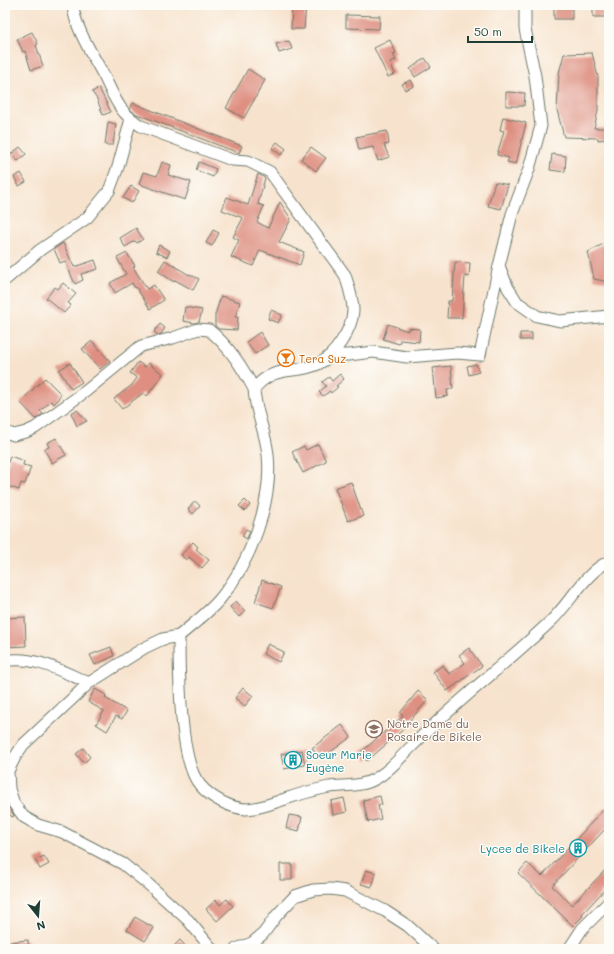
<svg xmlns="http://www.w3.org/2000/svg" width="614" height="954" font-family="Mali,sans-serif">
<rect width="100%" height="100%" fill="#fdfcf7"/>
<filter id="ink" filterUnits="userSpaceOnUse"><feTurbulence type="fractalNoise" baseFrequency=".025" numOctaves="2"/><feDisplacementMap in="SourceGraphic" scale="8" xChannelSelector="R" yChannelSelector="G"/><feConvolveMatrix kernelMatrix="1 2 1 2 8 2 1 2 1" color-interpolation-filters="sRGB"/></filter>
<filter id="wash" filterUnits="userSpaceOnUse"><feTurbulence type="fractalNoise" baseFrequency=".012" numOctaves="4" result="noise"/><feDisplacementMap in="SourceGraphic" scale="16" xChannelSelector="R" yChannelSelector="G"/><feGaussianBlur stdDeviation="0.9" result="paint"/><feColorMatrix in="noise" values="0 0 0 0 0 0 0 0 0 0 0 0 0 0 0 0 0 1.4 0 .05"/><feComposite in="paint" operator="in"/></filter>
<g filter="url(#wash)">
<rect width="100%" height="100%" fill="#f7e3cd"/>
<g id="blocks">
<path fill="#de8f81" d="M292,5H306L304,29H291Z
M593,5H609V17H593Z
M554,6H572V19H554Z
M346,15L380,16L379,29L346,28Z
M32,32L38,44L36,45L43,66L31,70L25,51L23,52L17,39Z
M390,40L396,53L393,54L396,60L390,62L395,74L388,77L374,48Z
M289,41L292,49L279,53L276,44Z
M592,53L598,77V111L594,128H609V139L598,140V138L564,137L557,110L559,73L564,54Z
M425,58L431,67L415,77L410,69Z
M248,69L265,80L244,118L226,108Z
M411,80L414,86L405,90L402,84Z
M99,88L111,112L103,115L97,99L92,92Z
M506,92L525,93L524,106H506Z
M133,103L242,146L239,153L134,113L130,109Z
M503,117L526,123L516,164L507,162L509,158L497,155L504,131L500,130Z
M108,122L116,124L113,145H105Z
M387,131L389,144L384,145L389,157L378,161L373,147L359,150L356,137Z
M277,142L286,149L281,155L272,148Z
M20,147L26,154L18,161L11,154Z
M311,147L326,158L316,171L301,159Z
M552,154L566,156L565,172L550,170Z
M162,162L171,165L168,175L191,182L185,200L139,184L143,172L157,176Z
M199,162L216,169L213,177L196,170Z
M21,173L26,182L19,186L14,177Z
M258,174L265,178L258,204L264,206L257,222L268,228L280,202L291,219L279,242L304,252L300,265L260,250L253,266L231,257L239,240L233,237L243,218L222,210L227,197L248,205Z
M495,182L508,185L501,209L488,206Z
M131,186L139,191L132,203L123,198Z
M136,228L143,239L137,243L135,241L125,247L120,238Z
M213,230L219,233L212,246L206,243Z
M609,241V282L594,279L588,252Z
M63,243L74,267L95,260L98,269L81,274L83,280L75,284L65,261L60,263L54,249Z
M159,245L170,251L167,257L156,252Z
M127,253L135,266L133,267L147,289L154,285L164,300L150,309L136,287L135,288L132,283L115,293L110,283L126,274L117,258Z
M165,260L189,275V274L199,279L193,290L175,280L174,282L158,271Z
M455,262L470,263L469,277L465,276L462,318H447L448,301H452Z
M63,283L76,294L68,303L71,305L64,313L46,298L55,287L58,289Z
M221,296L240,302L235,317H238L237,330L219,329L215,326V315Z
M185,307L202,310L199,322L194,323L183,321Z
M271,310L282,315L278,323L268,319Z
M160,324L165,328L161,334L158,335L154,332Z
M388,324L408,331V328L420,329L419,342L400,340L399,344L383,339Z
M260,332L268,345L255,354L246,342Z
M520,333H532V340H520Z
M92,341L110,361L100,369L82,349Z
M291,353L292,363L280,364L279,354Z
M138,362L145,367L148,363L163,374L147,396L143,393L122,409L114,399L132,385L137,378L130,373Z
M70,363L82,382L71,389L59,370Z
M476,364L479,372L469,375L467,366Z
M451,366L453,389L447,390L448,396L436,398L433,368Z
M340,374L344,379L336,386L338,387L331,393L330,391L323,396L319,392L326,386L322,382L329,377L332,381Z
M45,378L61,394L58,398L59,399L54,404L51,401L40,411L43,414L36,419L20,402Z
M77,410L87,421L77,426L71,413Z
M56,438L66,455L52,463L44,449L49,447L47,443Z
M318,444L326,461L303,473L292,452L304,446L306,450Z
M10,456L24,461L23,465L31,467L25,484L21,483L19,490L5,485V471Z
M351,482L363,516L348,521L335,488Z
M245,500L250,505L245,511L239,506Z
M195,501L200,506L193,514L188,509Z
M246,529L250,531L247,539L242,536Z
M193,542L198,547L196,549L209,560L202,568L189,557L186,560L181,555Z
M262,580L281,587L273,608L255,602Z
M236,601L245,611L239,617L230,607Z
M25,617L26,646L5,647V618Z
M268,644L284,652L279,662L263,654Z
M111,647L114,656L95,665L90,655Z
M469,648L482,666L447,691L433,672L443,665L449,674L465,663L459,655Z
M243,688L253,696L245,706L235,698Z
M95,689L106,695L105,698L127,711L122,719L116,716L107,731L96,724L104,711L88,702Z
M418,691L428,700L404,727L405,728L367,761L360,753L403,716L400,713Z
M342,725L351,737L321,759L312,748Z
M83,748L90,757L84,763L76,754Z
M302,750L305,765L284,769L281,754Z
M380,796L382,805L378,806L381,819L368,822L363,800Z
M344,798L347,812L333,815L331,801Z
M5,804L7,805L14,815L13,817L5,813Z
M605,808L609,812V825L552,886L572,905L609,866V885L582,914L583,916L573,926L518,873L527,863L542,876Z
M289,815L302,817L299,831L286,828Z
M44,856L49,864L40,869L35,860Z
M280,864H292V880H280Z
M366,870L376,873L372,887L361,884Z
M227,899L233,906L217,921L206,909L216,900L220,905Z
M135,917L154,928L145,941L127,930Z
M28,940L29,949H9V942Z
M180,940L188,949H171Z"/>
</g>
</g>
<g filter="url(#ink)">
<use href="#blocks" fill-opacity="0" stroke="#6b776a" stroke-width="1"/>
<g fill="none" stroke-linecap="round" stroke-linejoin="round">
<g stroke="#6b776a" stroke-width="13">
<path id="minor" d="M73,5C74,27 94,57 104,76C110,88 115,102 124,112C129,118 134,121 141,126L232,160L248,161L270,172L345,275C349,287 353,299 353,311C352,329 335,356 318,364C294,375 274,364 254,389C255,412 266,432 268,455C273,502 250,563 220,599C208,613 193,624 179,636C179,669 179,762 200,785C211,798 230,808 246,809C259,809 273,803 285,799C300,794 314,790 329,787C345,785 361,787 375,779C388,772 399,759 409,749C419,739 428,730 438,721C475,687 515,655 552,620C568,605 589,568 609,562
M499,266L508,288L517,302L537,316L560,321L609,316
M5,280L40,250L87,218L109,191L118,167L131,119
M331,355H349L373,352L407,357L457,353L480,355L499,266L512,214L529,169L541,126L535,76L525,29V5
M5,432L14,435L26,432L35,428L86,391L141,346L173,338L198,329L209,330C229,346 242,367 254,389
M179,636L163,639L144,648L89,683L23,745L15,757L8,771L9,789L14,804L24,817L38,825L62,832L123,864L148,884L188,920L212,949
M5,661C34,655 63,672 89,683
M236,949L252,943L263,934L277,915L295,896L313,890L331,889L345,891L385,911L408,926L433,949
M569,949L582,929L609,902"/>
</g>
<use href="#minor" stroke="#fff" stroke-width="11"/>
</g>
</g>
<defs>
<g id="bar-ring" transform="scale(0.9)"><circle r="9.5" fill="#fdfcf7" stroke="#e8710a" stroke-width="1.5"/><path d="M-6-5H6L.8 .8V4.5H3.5V6h-7V4.5H-.8V.8Z" fill="#e8710a"/></g>
<g id="school-ring" transform="scale(0.9)"><circle r="9.5" fill="#fdfcf7" stroke="#8d6e63" stroke-width="1.5"/><path d="M0-5L7-2L0 1L-7-2ZM-4 1L0 2.5L4 1V4Q0 6-4 4Z" fill="#8d6e63"/></g>
<g id="building-ring" transform="scale(0.9)"><circle r="9.5" fill="#fdfcf7" stroke="#0f9aa8" stroke-width="1.5"/><path d="M-4-6H4V6H1V3H-1V6H-4ZM-2.5-4.3h1.7v1.8h-1.7ZM.8-4.3h1.7v1.8H.8ZM-2.5-1h1.7V.8h-1.7ZM.8-1h1.7V.8H.8Z" fill="#0f9aa8"/></g>
</defs>
<g fill-rule="evenodd">
<use href="#bar-ring" x="286" y="358"/>
<use href="#school-ring" x="374" y="729"/>
<use href="#building-ring" x="293" y="760"/>
<use href="#building-ring" x="578" y="848"/>
</g>
<g text-anchor="middle" dominant-baseline="central" stroke-width="3" stroke-linejoin="round" paint-order="stroke">
<g font-size="11" fill="#c56008" stroke="#fdfcf7" text-anchor="start">
<text x="299" y="358">Tera Suz</text>
</g>
<g font-size="11" fill="#785e54" stroke="#fdfcf7" text-anchor="start">
<text x="387" y="723">Notre Dame du<tspan x="387" dy="13">Rosaire de Bikele</tspan></text>
</g>
<g font-size="11" fill="#0d838f" stroke="#fdfcf7" text-anchor="start">
<text x="306" y="754">Soeur Marie<tspan x="306" dy="13">Eugène</tspan></text>
<text x="565" y="848" text-anchor="end">Lycee de Bikele</text>
</g>
</g>
<rect width="614" height="954" fill="none" stroke="#fdfcf7" stroke-width="20"/>
<g transform="translate(38 916) rotate(163)" stroke="#fdfcf7" stroke-width="3" paint-order="stroke">
<path d="M0-3L7 15L0 10L-7 15Z" fill="#1f3d34"/>
<text y="-6" font-size="11" font-weight="bold" text-anchor="middle" fill="#1f3d34">N</text>
</g>
<path d="M468 36v6h64v-6" fill="none" stroke="#1f3d34" stroke-width="2"/>
<text x="474" y="36" font-size="12" fill="#1f3d34" stroke="#fdfcf7" stroke-width="3" paint-order="stroke">50 m</text>
</svg>
